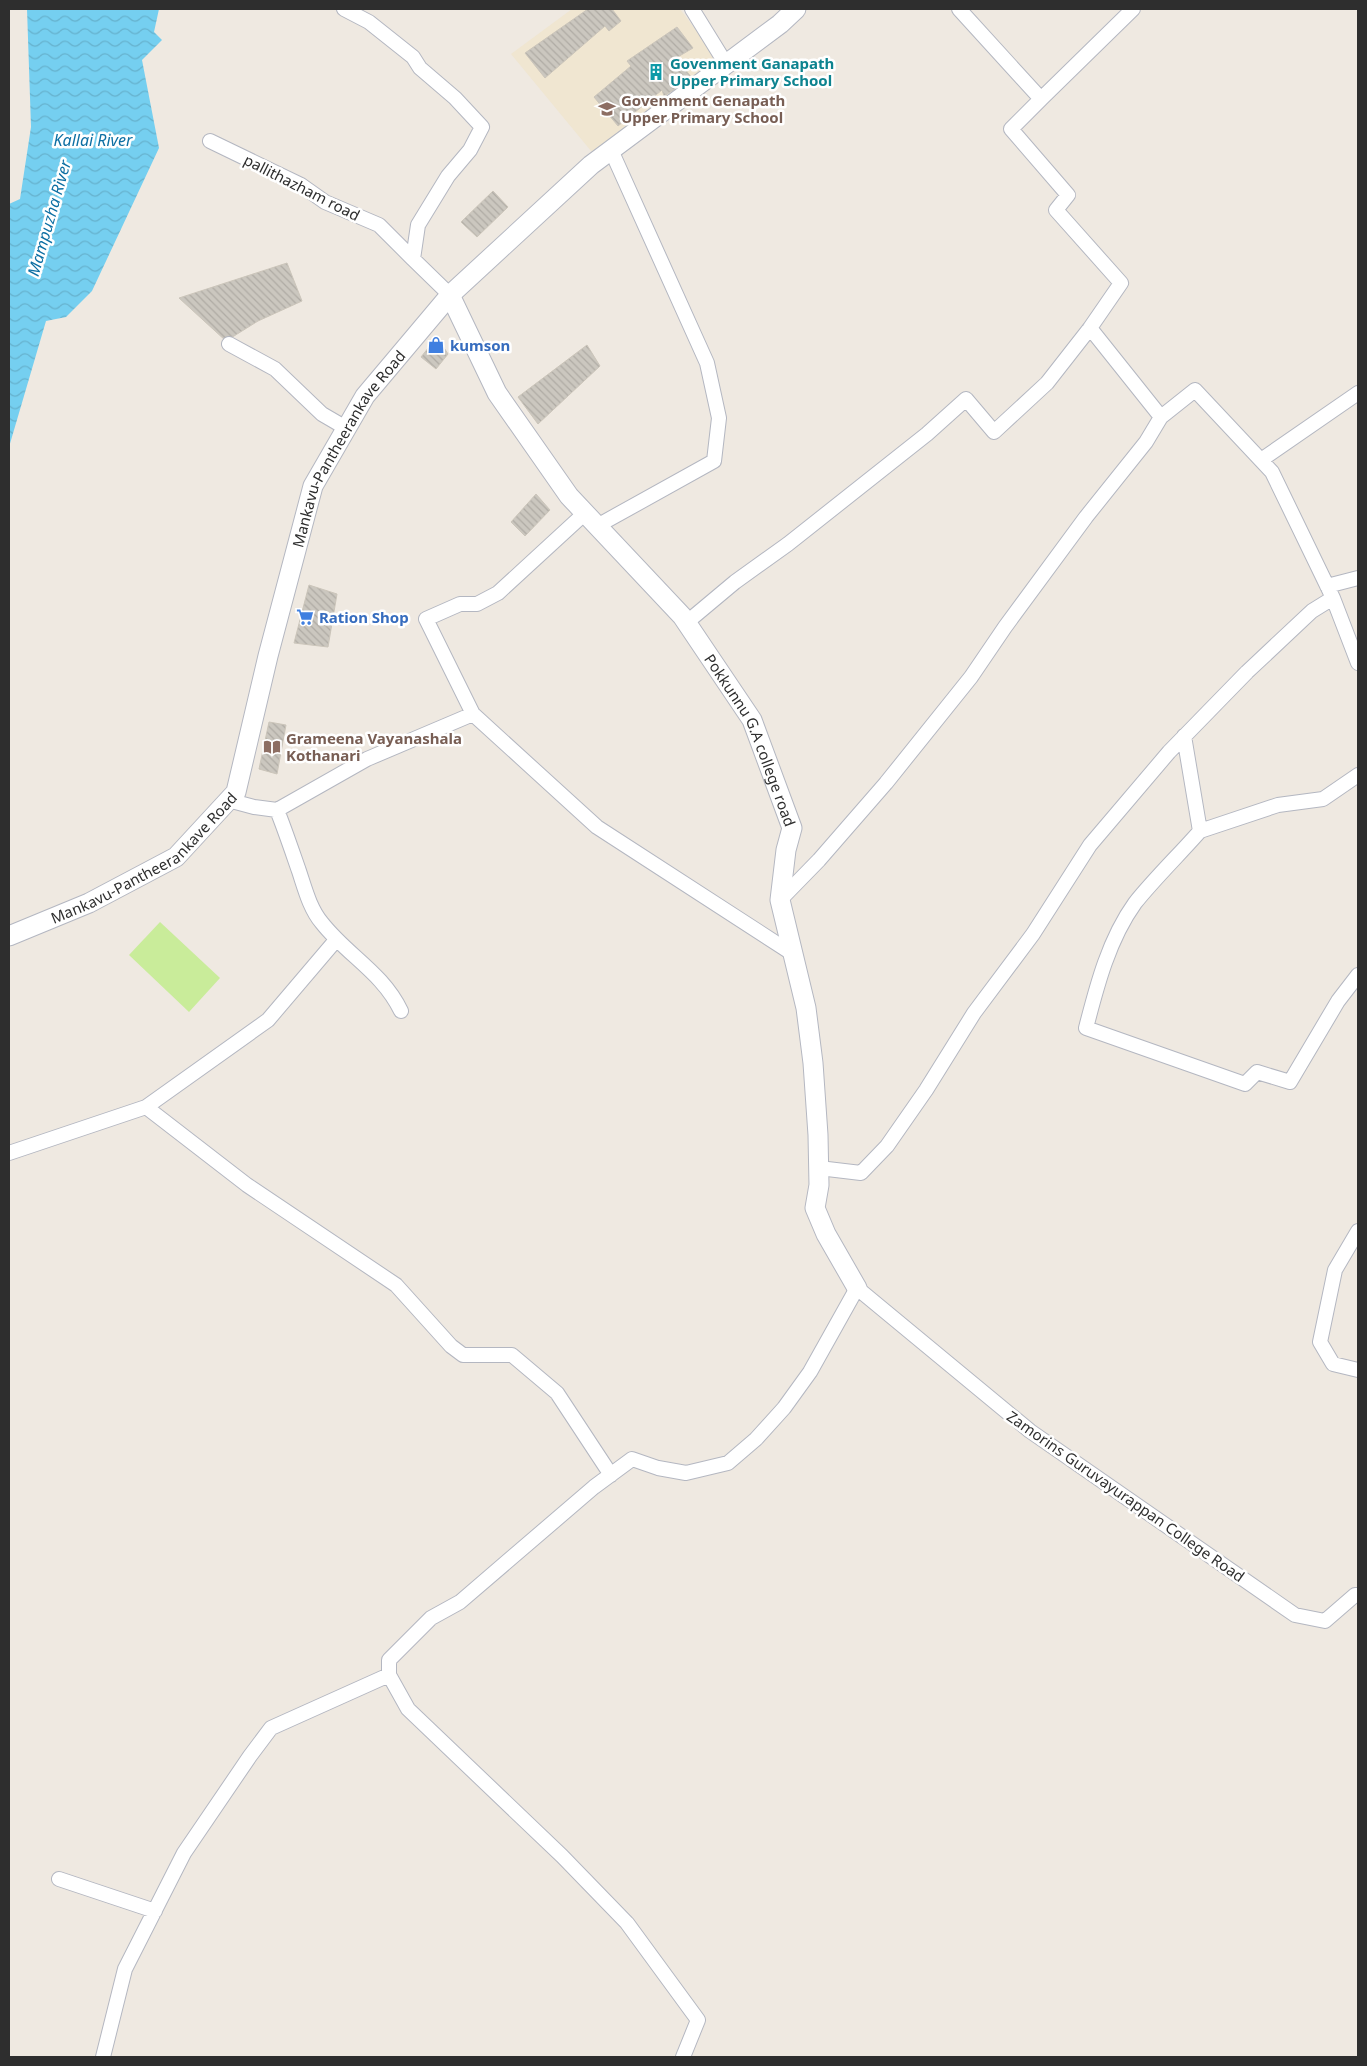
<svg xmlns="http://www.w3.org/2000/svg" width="1367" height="2066" font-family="'Noto Sans',sans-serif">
<defs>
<pattern id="water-waves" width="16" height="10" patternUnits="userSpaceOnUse" patternTransform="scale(1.25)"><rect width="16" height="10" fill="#75cff0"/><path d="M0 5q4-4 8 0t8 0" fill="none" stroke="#66b2ce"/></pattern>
<pattern id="building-back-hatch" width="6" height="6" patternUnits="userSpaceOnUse" patternTransform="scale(1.25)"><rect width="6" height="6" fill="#cbc7bf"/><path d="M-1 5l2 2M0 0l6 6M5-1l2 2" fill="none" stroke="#afaba4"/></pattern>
</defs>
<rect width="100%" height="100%" fill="#efe9e1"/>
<path fill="#f0e6d1" d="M572,9H680L720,62L596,157L511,54Z"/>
<path fill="#c9ec9a" d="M160,922L220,978L189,1012L129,955Z"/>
<path fill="url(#water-waves)" d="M27,9H159L154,32L162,40L142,60L159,148L92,291L66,317L46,321L9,447V204L20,199L31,127Z"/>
<path fill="url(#building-back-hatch)" stroke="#cbc5ba" d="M588,9H612L621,21L609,31L605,26L545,78L525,53Z
M677,27L693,48L676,58L692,78L664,96L662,90L618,126L594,97L631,66L627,61Z
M493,191L508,207L477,237L461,222Z
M287,263L302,301L258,321L226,341L179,298Z
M437,337L448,354L436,369L421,357Z
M587,345L600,366L538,424L518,397Z
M536,494L550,510L525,536L511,522Z
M309,585L337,594L328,647L294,643Z
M269,722L286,725L277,774L259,769Z"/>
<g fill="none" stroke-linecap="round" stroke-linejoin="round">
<g stroke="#b4b7c1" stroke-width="16">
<path id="street" d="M344,9L369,22L413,57L420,68L455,98L482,127L470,150L448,176L418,225L413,259L450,295
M692,9L726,64
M1041,99L1133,9
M210,141L301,185L325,202L379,225L413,259
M229,344L275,369L322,414L346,428
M1261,460L1358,393
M585,513L498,593L477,604H460L426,619L473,714L597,827L793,954
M597,526L714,461L719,418L707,363L611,150
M1327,586L1358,578
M1333,598L1358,663
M686,623L735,582L788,544L927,434L966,399L994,432L1047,383L1090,328L1121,283L1056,210L1068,195L1011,129L1041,99L959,9
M1184,736L1200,831L1278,805L1323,799L1358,775
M228,800L254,807L277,810C285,830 292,851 299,871C305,889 310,909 322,923C348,956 382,972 401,1011
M277,810L367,759L473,714
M1200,831C1179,855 1155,878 1135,903C1109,939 1097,985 1086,1028L1245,1084L1257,1072L1290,1082L1338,1001L1358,975
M780,900L819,860L886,783L971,677L1005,627L1086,517L1146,442L1161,417
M146,1107L247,1185L396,1285L451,1346L463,1355H512L557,1393L611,1475
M9,1153L146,1107L268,1020L336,940
M819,1168L861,1173L887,1146L926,1090L974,1013L1033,934L1090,845L1169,752L1247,672L1312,611L1333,598L1272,472L1195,390L1161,417L1090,328
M1358,1231L1335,1270L1320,1342L1333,1364L1358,1370
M59,1879L155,1911
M103,2057L125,1969L184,1853L250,1756L271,1728L389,1675
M683,2057L698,2020L627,1923L562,1856L408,1709L389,1675V1660L431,1618L460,1602L594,1487L632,1459L658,1468L686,1473L728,1463L756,1439L784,1408L810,1372L857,1288L1030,1431L1295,1615L1325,1621L1355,1595H1358"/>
</g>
<g stroke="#b4b7c1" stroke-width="21">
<g id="secondary">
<path id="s1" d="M450,295L497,393L569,496L682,616L752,720L792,828L786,850L780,900L806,1008L813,1063L818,1135L819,1185L815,1208L826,1234L857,1288"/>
<path id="s2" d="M9,936L89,903L176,857L236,792L268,656L313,486L365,396L450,295L591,165L780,24L796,9"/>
</g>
</g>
<use href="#street" stroke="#fff" stroke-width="14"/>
<use href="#secondary" stroke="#fff" stroke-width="19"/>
</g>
<defs>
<g id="building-bare" transform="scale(1.35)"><path d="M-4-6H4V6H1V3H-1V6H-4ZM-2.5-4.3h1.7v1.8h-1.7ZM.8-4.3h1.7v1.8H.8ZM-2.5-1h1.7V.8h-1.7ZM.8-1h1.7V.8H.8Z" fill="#0f9aa8" stroke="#fff" stroke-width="2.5" paint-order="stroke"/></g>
<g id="school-bare" transform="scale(1.35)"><path d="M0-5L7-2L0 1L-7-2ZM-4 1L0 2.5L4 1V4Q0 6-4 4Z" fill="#8d6e63" stroke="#fff" stroke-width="2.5" paint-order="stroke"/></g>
<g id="shop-bare" transform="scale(1.35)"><path d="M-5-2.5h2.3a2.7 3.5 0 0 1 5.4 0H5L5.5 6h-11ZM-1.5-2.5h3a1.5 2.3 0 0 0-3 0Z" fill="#3f7fe0" stroke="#fff" stroke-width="2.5" paint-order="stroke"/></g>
<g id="supermarket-bare" transform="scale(1.35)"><path d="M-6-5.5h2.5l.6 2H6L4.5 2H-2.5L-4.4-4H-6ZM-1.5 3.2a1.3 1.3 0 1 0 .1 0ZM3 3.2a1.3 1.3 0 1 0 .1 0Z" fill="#3f7fe0" stroke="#fff" stroke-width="2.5" paint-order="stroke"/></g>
<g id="library-bare" transform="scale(1.35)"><path d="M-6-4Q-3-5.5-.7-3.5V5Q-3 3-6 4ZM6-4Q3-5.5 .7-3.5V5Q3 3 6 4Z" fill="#8d6e63" stroke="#fff" stroke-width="2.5" paint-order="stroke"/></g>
</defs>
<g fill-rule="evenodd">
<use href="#building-bare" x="656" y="72"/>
<use href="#school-bare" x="607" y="109"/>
<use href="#shop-bare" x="436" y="345"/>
<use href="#supermarket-bare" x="305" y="617"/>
<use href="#library-bare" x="272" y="747"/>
</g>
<g text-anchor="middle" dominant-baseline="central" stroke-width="5" stroke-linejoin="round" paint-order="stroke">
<g font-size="15" font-weight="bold" fill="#0d838f" stroke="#fff" text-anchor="start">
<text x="670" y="63">Govenment Ganapath<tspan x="670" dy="17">Upper Primary School</tspan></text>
</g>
<g font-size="15" font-weight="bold" fill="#785e54" stroke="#fff" text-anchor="start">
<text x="621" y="100">Govenment Genapath<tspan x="621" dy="17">Upper Primary School</tspan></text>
<text x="286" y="738">Grameena Vayanashala<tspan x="286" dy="17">Kothanari</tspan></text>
</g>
<g font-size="15" fill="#2e2e2e" stroke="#fff">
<text transform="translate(302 187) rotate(27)">pallithazham road</text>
<text stroke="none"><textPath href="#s2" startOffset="638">Mankavu-Pantheerankave Road</textPath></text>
<text stroke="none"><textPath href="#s1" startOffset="542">Pokkunnu G.A college road</textPath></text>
<text stroke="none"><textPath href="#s2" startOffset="158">Mankavu-Pantheerankave Road</textPath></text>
<text transform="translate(1126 1496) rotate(35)">Zamorins Guruvayurappan College Road</text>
</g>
<g font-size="15" font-weight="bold" fill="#366cbe" stroke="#fff" text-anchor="start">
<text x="450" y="345">kumson</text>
<text x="319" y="617">Ration Shop</text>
</g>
<g font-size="16" font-style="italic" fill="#0d6fa3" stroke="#fff">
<text x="93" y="140">Kallai River</text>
<text transform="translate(49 218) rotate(-74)">Mampuzha River</text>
</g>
</g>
<rect width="1367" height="2066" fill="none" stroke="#2e2e2e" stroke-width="20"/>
</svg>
